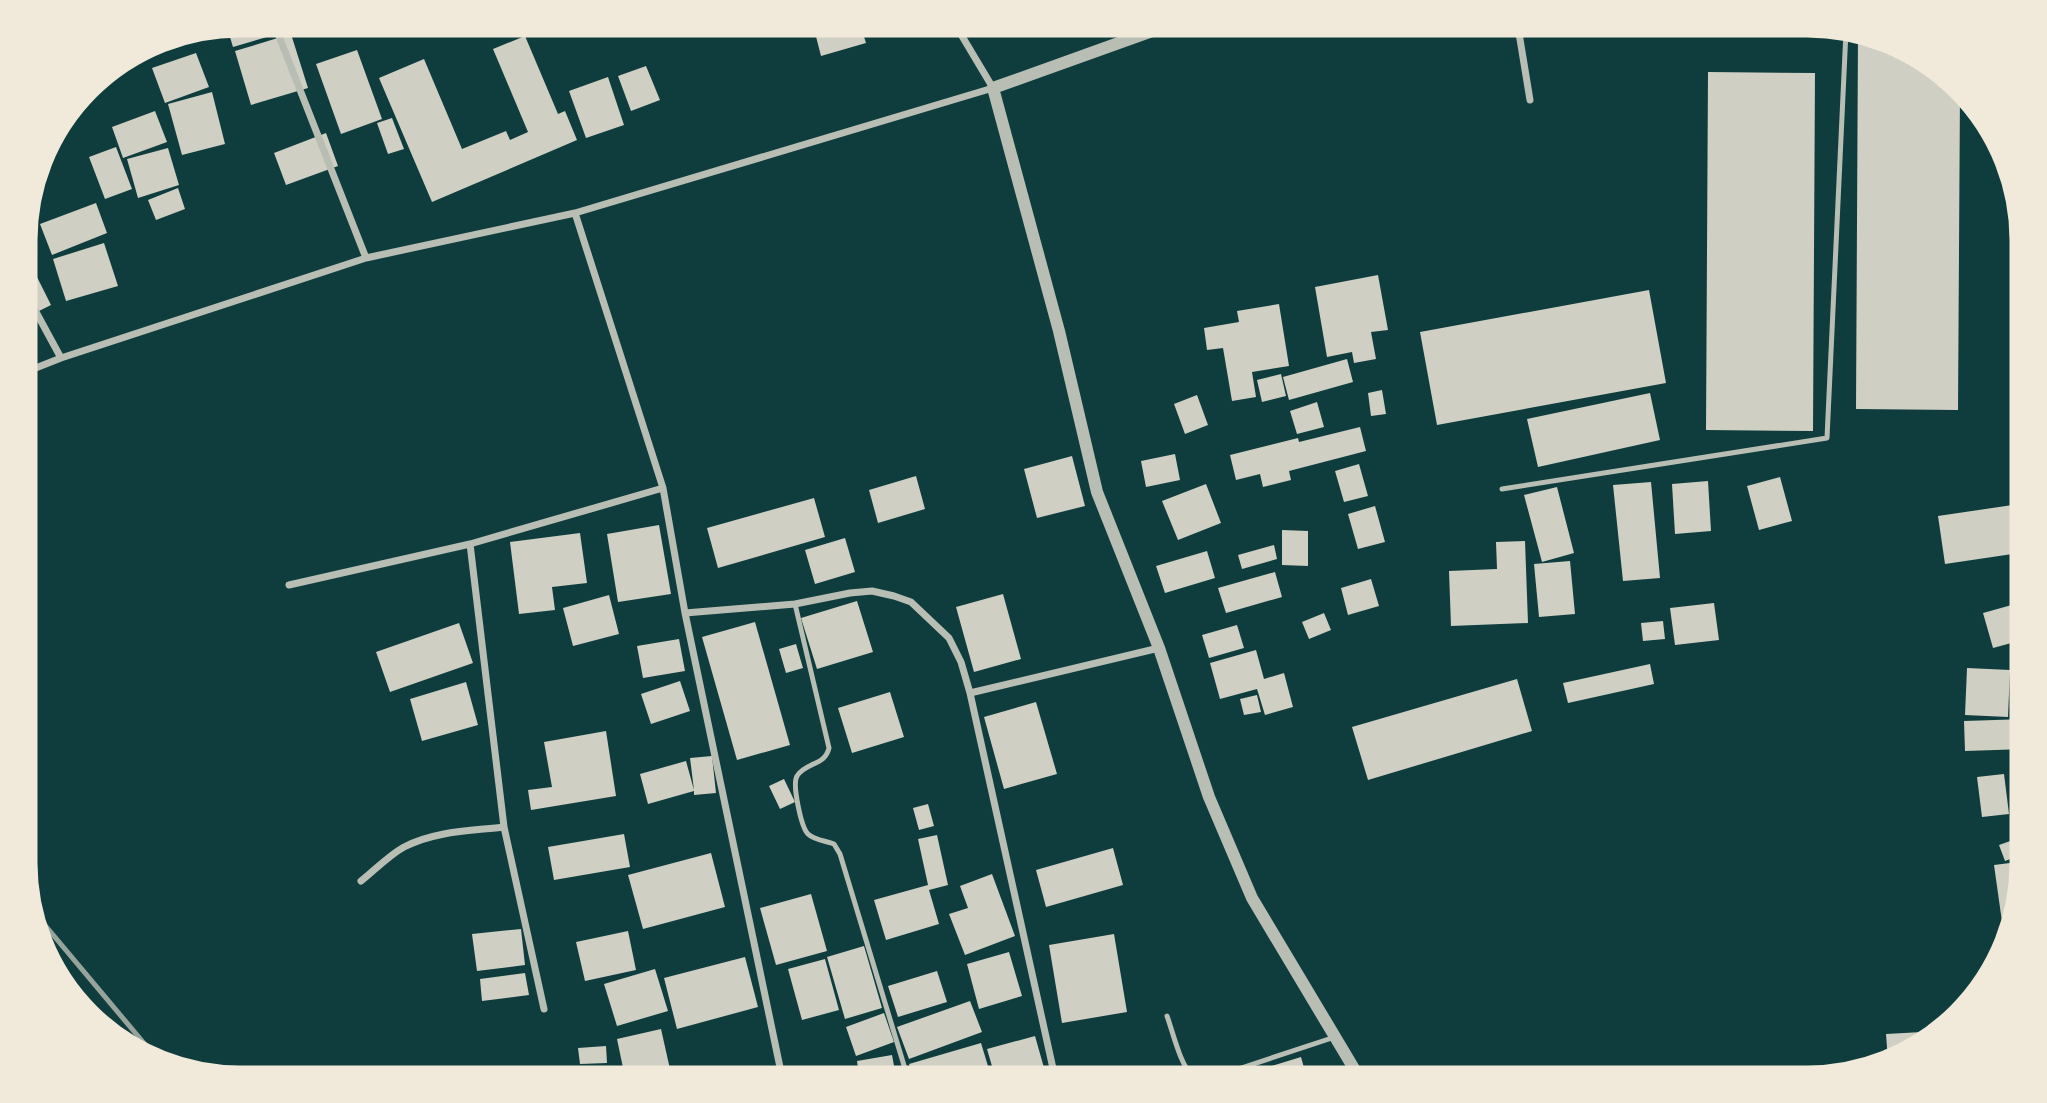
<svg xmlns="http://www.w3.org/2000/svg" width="2047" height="1103" font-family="'DejaVu Sans',sans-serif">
<rect width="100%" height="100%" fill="#0f3d3e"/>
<path fill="#cfcfc3" d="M241,21H280L284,32L233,47L226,24Z
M812,21H859L866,43L821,56Z
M291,34L308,88L251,105L235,51Z
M1858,35L1916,50L1960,92L1958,410L1856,409Z
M525,36L558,114L565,111L577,140L432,202L379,78L424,59L462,149L506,131L510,140L528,132L493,49Z
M357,50L382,119L341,134L316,64Z
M196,53L209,87L165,103L152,68Z
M646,66L660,100L631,111L618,76Z
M1708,72L1815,73L1813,431L1706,430Z
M608,77L624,125L586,138L569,91Z
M212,92L225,144L182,155L168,104Z
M155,111L167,142L123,158L112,127Z
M392,118L404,149L388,154L377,123Z
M326,133L338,166L286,185L274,153Z
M116,147L132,189L105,199L89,157Z
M168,148L179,185L138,198L127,159Z
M178,188L185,209L156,220L148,200Z
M96,203L107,233L52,255L40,224Z
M104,243L118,286L66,301L53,259Z
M28,259L51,305L23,319V262Z
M1378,275L1388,330L1371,332L1376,359L1354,363L1352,352L1327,357L1315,287Z
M1649,290L1666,383L1437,425L1420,332Z
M1279,304L1289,366L1252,372L1256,397L1232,401L1223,348L1207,350L1204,328L1239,322L1237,311Z
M1347,359L1353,382L1289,400L1283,377Z
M1281,374L1286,396L1262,402L1257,380Z
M1382,390L1386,414L1371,416L1368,393Z
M1650,393L1660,440L1538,467L1527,419Z
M1197,395L1208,425L1185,434L1174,404Z
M1317,402L1324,427L1297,434L1290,411Z
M1360,427L1366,451L1289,471L1291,480L1263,487L1260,474L1236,480L1230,455L1298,438L1299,442Z
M1175,454L1180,480L1146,487L1141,461Z
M1072,456L1085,506L1037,518L1024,469Z
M1359,464L1368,496L1344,502L1335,471Z
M916,476L925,509L878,523L869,490Z
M1780,477L1792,521L1759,530L1747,486Z
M1708,481L1711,531L1675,534L1672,484Z
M1651,482L1660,578L1623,581L1613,485Z
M1206,484L1221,523L1178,540L1162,501Z
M1557,487L1574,553L1542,562L1524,495Z
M814,498L825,537L718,568L707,528Z
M2026,503V552L1945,564L1938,516Z
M1375,506L1385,542L1358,549L1348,514Z
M659,525L671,594L618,602L607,534Z
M1282,530L1308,531V566L1282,565Z
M580,533L587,583L552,587L555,610L519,614L510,542Z
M845,538L855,572L815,584L805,550Z
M1525,541L1528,623L1451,626L1449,571L1497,569L1496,542Z
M1274,545L1277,559L1242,569L1238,555Z
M1207,551L1215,578L1165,593L1156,566Z
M1570,561L1575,614L1539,617L1534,564Z
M1275,572L1282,597L1226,613L1218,588Z
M1371,579L1379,606L1348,615L1341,588Z
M1003,594L1021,659L974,672L956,607Z
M609,595L619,634L573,646L563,608Z
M857,601L873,652L817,669L801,618Z
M2026,601V639L1993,648L1983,613Z
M1714,603L1719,640L1675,645L1670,608Z
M1324,613L1331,630L1309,639L1302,622Z
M1663,621L1665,639L1643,641L1641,623Z
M755,622L790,745L737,760L702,637Z
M459,623L473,663L390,692L376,652Z
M1237,625L1244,648L1209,658L1202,635Z
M679,639L685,671L643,678L637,646Z
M796,644L803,668L786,673L779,649Z
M1256,650L1264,679L1284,673L1293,707L1265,715L1257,689L1220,699L1210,663Z
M1650,664L1654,684L1568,703L1563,683Z
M1967,668L2010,670L2008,717L1965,715Z
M2026,673V711H2018L2015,674Z
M1517,679L1532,731L1368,780L1352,727Z
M680,681L690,711L651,724L641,694Z
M466,682L478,725L422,741L410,699Z
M890,692L904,737L852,753L838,708Z
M1257,695L1261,712L1244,715L1240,699Z
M1036,702L1057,774L1004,789L984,717Z
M2026,719V749L1965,751L1964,721Z
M606,731L616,796L531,810L528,790L552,787L544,742Z
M712,756L716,793L694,795V791L648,804L640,774L686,761L694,790L690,758Z
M2004,774L2009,814L1982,817L1977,777Z
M784,779L795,802L780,809L769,786Z
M928,804L934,826L919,830L913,808Z
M624,834L630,867L554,880L548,847Z
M937,835L948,885L929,890L939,924L886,940L874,900L928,885L918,839Z
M2016,839L2021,855L2005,861L1999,845Z
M1113,848L1123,885L1046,907L1036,870Z
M711,853L725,907L643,929L628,875Z
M2018,862L2022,889L2005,943L1994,865Z
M992,874L1015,936L965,955L949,914L968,908L960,886Z
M811,894L827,951L776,965L760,908Z
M521,929L525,965L477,971L472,934Z
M628,931L636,970L585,981L576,942Z
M1114,934L1127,1012L1062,1023L1049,945Z
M864,946L882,1008L845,1019L827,957Z
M1009,952L1022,996L979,1009L967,964Z
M745,957L758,1007L677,1029L664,978Z
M825,959L839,1010L802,1020L788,969Z
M655,969L668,1011L617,1026L604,984Z
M937,971L947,1002L898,1017L888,986Z
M525,973L529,995L482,1001L480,979Z
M970,1001L982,1032L909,1059L897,1027Z
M884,1013L894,1042L856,1056L846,1027Z
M1947,1022L1930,1039L1928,1025Z
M661,1029L672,1078L654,1082H626L617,1039Z
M1922,1032L1923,1045L1917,1052L1888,1061L1886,1034Z
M1035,1036L1048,1082H1003L1024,1075V1073L996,1080L987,1049Z
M981,1043L991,1076L973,1082H915L909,1064Z
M606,1046L607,1063L580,1064L578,1048Z
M892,1055L897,1082H860L857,1061Z
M1301,1057L1308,1082H1247L1245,1074Z
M614,1066L617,1082H585L583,1071Z"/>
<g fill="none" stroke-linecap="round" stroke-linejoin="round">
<path stroke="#b8beb3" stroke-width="5" d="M1502,489L1827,438L1846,31
M795,604L829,748C825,766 806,762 797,776C792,784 801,827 808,834C814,840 826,841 834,844L840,854L909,1082
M1167,1016C1172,1029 1181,1068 1192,1074C1198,1078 1207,1077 1214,1077L1335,1037"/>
<path stroke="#b8beb3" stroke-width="7" d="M273,21L366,258
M1517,21L1530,100
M575,213L663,488L685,613L781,1072L780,1082
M23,288L61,358
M23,373L61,358L366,258L575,213L993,88L953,21
M470,544L504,827L544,1009
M289,585L470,544L663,488
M685,613L795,604L850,593L872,591L894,596L911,602L949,638L961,662L970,693L1056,1082
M970,693L1159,648
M361,881C375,870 388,856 404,847C435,831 470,831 504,827"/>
<path stroke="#b8beb3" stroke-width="12" d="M1180,21L993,88L1059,331L1097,492L1159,648L1209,797L1252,898L1362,1082"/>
<path stroke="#97a49c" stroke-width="5" d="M28,905L158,1060"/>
</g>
<path d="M0 0H2047V1103H0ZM240 33H1807A207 207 0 0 1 2014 240V863A207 207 0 0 1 1807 1070H240A207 207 0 0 1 33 863V240A207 207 0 0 1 240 33Z" fill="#f1e9da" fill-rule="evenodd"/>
<path fill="none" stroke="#f1e9da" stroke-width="9" d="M240 33H1807A207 207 0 0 1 2014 240V863A207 207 0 0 1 1807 1070H240A207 207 0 0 1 33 863V240A207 207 0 0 1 240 33Z"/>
</svg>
